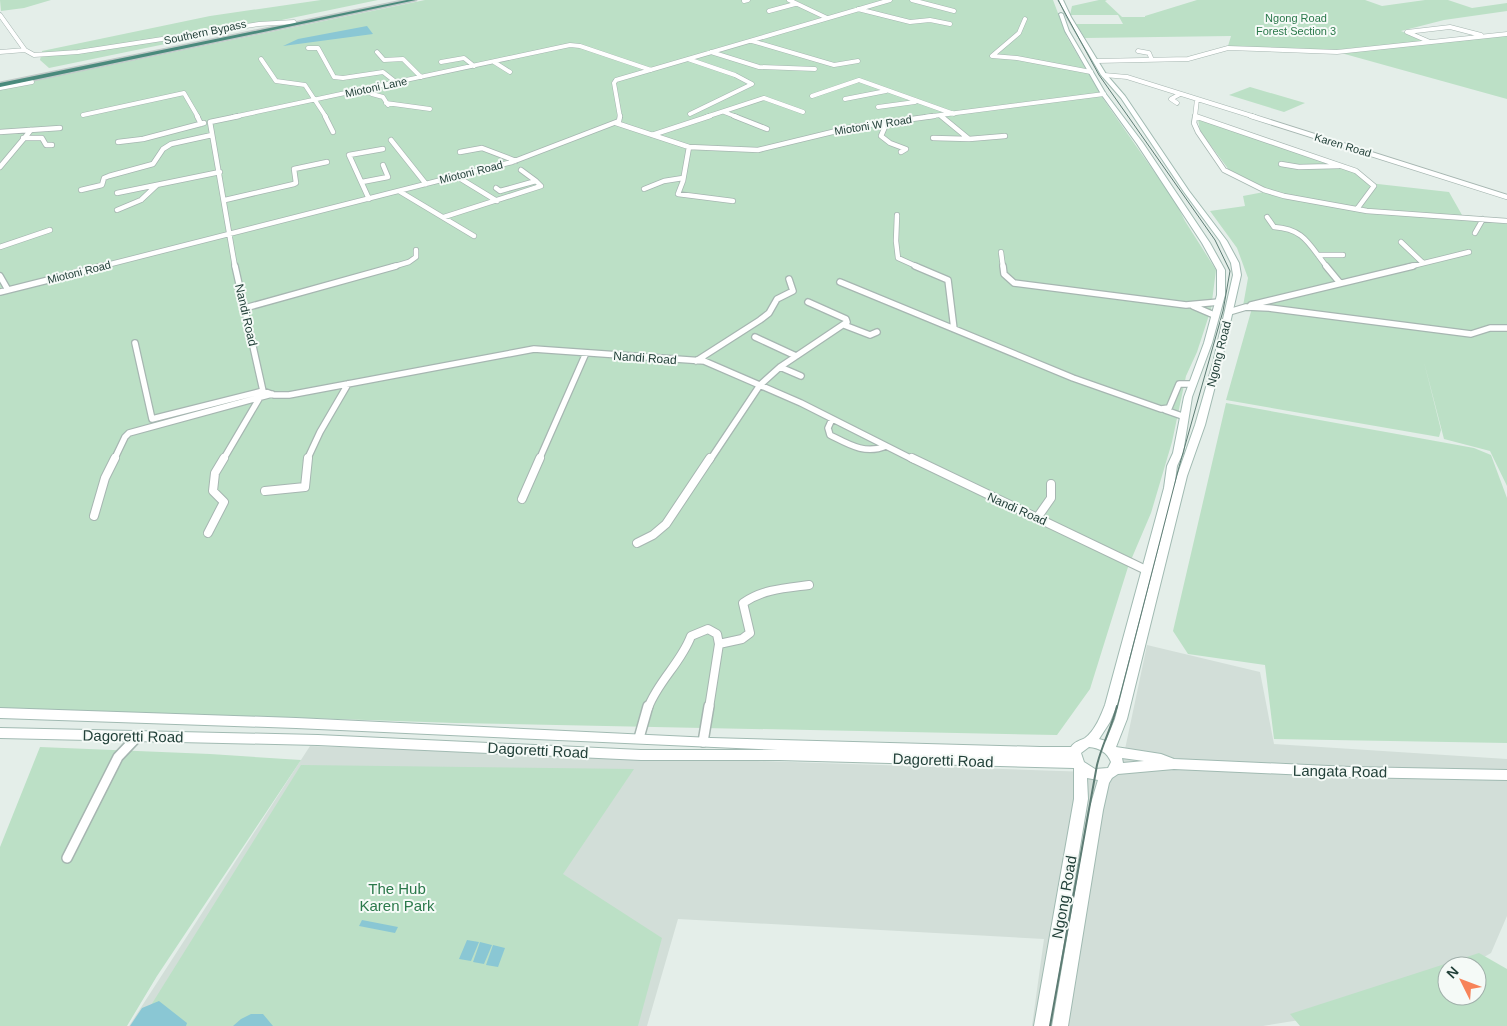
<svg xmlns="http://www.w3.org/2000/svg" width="1507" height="1026" font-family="Arial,sans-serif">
<rect width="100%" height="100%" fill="#e4eee9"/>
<path fill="#d2ded8" d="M1147,645L1260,672L1274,744L1507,759V916L1491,953L1479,960L1447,966L1306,1019L1263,1026H1032L1044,939L678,919L647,1026H129L310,746L1120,773Z"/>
<path fill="#bce0c6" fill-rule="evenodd" d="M0,0H51L24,8L1,11Z
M321,0H378L49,68L40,60L42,51L210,16Z
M425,0H1053L1067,37L1104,100L1176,203L1185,221L1216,270L1211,309L1197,352L1186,376L1172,442L1159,486L1151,513L1128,567L1090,689L1057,735L455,723L0,708V88Z
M1099,0H1107L1105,1L1122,17H1145V16L1197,0H1365L1382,6L1425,0H1448L1472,8L1507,3V11L1444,20L1401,31L1425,41L1325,51L1228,46L1231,36L1085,38L1076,24H1123L1118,15H1070L1072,6Z
M1507,34V99L1341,53Z
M1250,87L1305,103L1284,112L1229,95Z
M1198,119L1350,169L1369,183L1449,192L1462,215L1507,219V486L1490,451L1444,439L1424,362L1441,430L1439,437L1226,400L1252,308L1243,306L1248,278L1237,248L1210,211L1245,206L1243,196L1264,192L1257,185L1229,170L1200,131Z
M1226,403L1474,448L1491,455L1507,498V743L1274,739L1265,665L1188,654L1173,631Z
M40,747L210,754L301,760L157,976L127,1026H0V847Z
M301,765L634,769L563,874L662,938L638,1026H138Z
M1479,953L1507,969V1026H1300L1290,1014ZM1447,966H1477V996H1447Z"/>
<path fill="#8ac7d4" d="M367,26L373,34L283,46L298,39Z
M362,920L398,927L395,933L359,926Z
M467,940L479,942L471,961L459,959Z
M480,942L492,945L484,964L473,962Z
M493,945L505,948L498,967L486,965Z
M159,1001L187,1023L186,1026H130L142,1008Z
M251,1014H263L273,1026H233L241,1019Z"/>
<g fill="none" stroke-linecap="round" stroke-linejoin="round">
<g stroke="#a6b6b1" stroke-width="5">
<path id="minor-far4" d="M789,0L827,18
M912,0L954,11
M744,1L748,0
M858,9L910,22L930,20L950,24
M769,11L795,4
M0,15L25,50L34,55L78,52L259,24L294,22
M1025,19L1019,33L992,56L1017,58L1091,72
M752,41L834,65L858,61
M1430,42L1407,32L1450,27L1481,35
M308,48H318L334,77L343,78L383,72L397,83
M1138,51L1149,53L1152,60
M0,52L25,50
M377,52L384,60L403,59L421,77
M711,52L759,67L815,69
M261,59L276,81L305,85L326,117
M688,59L735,75L752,84L690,114
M1097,61L1188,59L1228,48L1337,52L1507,34
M441,62L464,58L474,66
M494,62L510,72
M1104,75L1127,77L1255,117
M0,88L32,82
M365,89L372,94L383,97L388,105
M812,96L859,80L954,114
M845,99L886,91
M386,103L430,109
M1177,103L1171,99L1180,94
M878,107L915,102
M724,112L737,117
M83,115L184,93L198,117
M233,117L570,45L580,46L651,70
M620,117L614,83L616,80L890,0
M706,117L764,98L803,112
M925,117L1104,94
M1195,117L1197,99"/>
</g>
<g stroke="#a6b6b1" stroke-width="6">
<path id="minor-far3" d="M197,116L201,124
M325,116L333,132
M734,116L767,129
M941,116L969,139L1005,136
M1195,116L1356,171L1374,186L1357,209
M1251,116L1507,197
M1195,117L1194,123L1198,132L1224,170L1264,190L1284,196L1367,211L1507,221
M887,122L881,136L890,143L906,149L901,152
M616,123L689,147L758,150L853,127L934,116
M0,132L60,128
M652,135L710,116
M23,138H42L46,145H52
M933,138L969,139
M391,140L426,184
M118,142L143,139L204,123
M689,147L683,181L678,194L733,201
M460,152L482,148L516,161
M1281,164L1299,167L1339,166
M0,167L31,130
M521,170L536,181
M456,176L497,201
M362,182L388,177L383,165
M644,189L664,181L683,178
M81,190L102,185L104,178L109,176L153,164L163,149L171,144L212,135
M399,191L474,236
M117,193L220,172
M369,199L349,155L383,149
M225,200L294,184L296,183L294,169L327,162
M117,210L141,200L157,185
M897,215L896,241L898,258L918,267
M444,217L541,186L536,181L500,191L496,188
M1267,217L1274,227C1305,229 1309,245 1327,267
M1475,233L1483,219
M1401,242L1423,263
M0,247L50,230
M1001,252L1003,267
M1318,255H1343
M99,267L512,162L619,121L620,116
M235,267L210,122L239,116
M392,267L409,262L416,257V250
M1408,267L1469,252"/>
</g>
<g stroke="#a6b6b1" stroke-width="8">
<path id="minor-far2" d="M235,266L263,391L274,395H289L534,349L704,361L801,403L914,460
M915,266L948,280L954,329
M1003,266L1004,274L1014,283L1186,305L1219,302
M1326,266L1340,283
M0,276L8,290
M840,282L1073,378L1161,409L1169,408L1179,384H1193
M0,292L104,266
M1251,305L1413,266
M1193,306L1214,315
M245,308L396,266
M1229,312L1246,307L1269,308L1471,334L1490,328H1507
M844,325L870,335L877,332
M755,337L796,356
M135,343L152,419L263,391
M696,361L760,320L769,313L777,299L793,291L789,279
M780,367L801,376
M1165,410L1185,417
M832,419L828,428L830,435C848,444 865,455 886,446
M114,460L125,437L129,433L272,394
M223,460L260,397
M307,460L320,432L348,384
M539,460L586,353
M710,460L760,385L780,367L847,322L846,319L808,302"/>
</g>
<g stroke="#a6b6b1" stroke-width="10">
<path id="minor-far1" d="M912,458L1146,570
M265,491L305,487L308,458
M522,499L540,458
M94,516L105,478L115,458
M1037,518L1051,498V484
M208,533L224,502L213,491L215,473L224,458
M637,543L653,535L666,524L710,458
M719,644L742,639L750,633L743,603C763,589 786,588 809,585
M648,708C658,681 681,663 691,636L708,629L717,634L719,644L709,708"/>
</g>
<g stroke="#a6b6b1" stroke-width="12">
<path id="minor" d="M639,738L648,706
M703,742L709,706
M67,858L118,757L138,736"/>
</g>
<g stroke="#a1bab2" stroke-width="2">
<path id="secondary" d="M1059,0H1063L1071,17L1106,74L1125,96L1189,191L1227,241L1239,263L1241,275L1221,363L1205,425L1187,476L1127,719L1116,747L1161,754L1174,759L1350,767L1507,770V780L1350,777L1174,769L1118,774L1112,778L1109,783L1103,810L1068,1026H1052L1089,810L1098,780L1087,778L1088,799L1050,1026H1034L1074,799V768L779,760H641L318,745L0,738V728L318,735L641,750H778L296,728L0,718V708L296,718L711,738L1040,747H1071C1075,741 1080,741 1085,738C1095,731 1101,715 1105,705L1164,488L1167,466L1173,453L1184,397L1204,343L1217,295V270L1202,243L1137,144L1101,94L1065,31L1059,14L1061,13L1063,14L1069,31L1106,94L1143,143L1210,243L1225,270V295L1212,343L1192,397L1183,453L1177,466L1174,488L1117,705L1110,722L1099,739L1106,741L1115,719L1177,476L1195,425L1213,363L1233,275L1231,263L1220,241L1184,192L1121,98L1101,75L1067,17ZM1089,747C1099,748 1107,752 1111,762L1108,768L1095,769L1084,762L1081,753ZM1122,758L1144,761L1123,763Z"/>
</g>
<g stroke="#c1cac8" stroke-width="3">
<path id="trunk" d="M407,0H416L0,87V83Z"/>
</g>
<use href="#minor-far4" stroke="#fff" stroke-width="4"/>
<use href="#minor-far3" stroke="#fff" stroke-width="4.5"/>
<use href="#minor-far2" stroke="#fff" stroke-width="5.5"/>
<use href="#minor-far1" stroke="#fff" stroke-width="8"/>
<use href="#minor" stroke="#fff" stroke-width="9"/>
<use href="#secondary" fill="#fff" fill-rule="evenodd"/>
<use href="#trunk" fill="#4a8a7c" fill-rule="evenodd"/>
<path stroke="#5d7c74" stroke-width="1" d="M1058,0L1099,75L1215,240L1230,271L1223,311L1179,467L1117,708"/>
<path stroke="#5d7c74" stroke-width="2" d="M1050,1026L1097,765C1102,744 1112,727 1117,706"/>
</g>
<g text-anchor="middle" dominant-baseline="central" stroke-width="4" stroke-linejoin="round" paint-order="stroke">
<g font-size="11" fill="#2b794b" stroke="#f5faf7">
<text x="1296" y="18">Ngong Road<tspan x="1296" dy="13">Forest Section 3</tspan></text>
</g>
<g font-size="11" fill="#224039" stroke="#f5faf7">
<text transform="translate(205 32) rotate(-12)">Southern Bypass</text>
<text transform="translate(376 87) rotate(-12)">Miotoni Lane</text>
<text transform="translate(873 125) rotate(-9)">Miotoni W Road</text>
<text transform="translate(1343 145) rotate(17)">Karen Road</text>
<text transform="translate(471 172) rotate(-14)">Miotoni Road</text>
<text transform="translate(79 272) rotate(-14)">Miotoni Road</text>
</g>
<g font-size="12" fill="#224039" stroke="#f5faf7">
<text transform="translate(246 315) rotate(77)">Nandi Road</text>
<text transform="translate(1219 354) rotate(-76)">Ngong Road</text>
<text transform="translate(645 358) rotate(4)">Nandi Road</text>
<text transform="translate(1017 509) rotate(24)">Nandi Road</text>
</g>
<g font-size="15" fill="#224039" stroke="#f5faf7">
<text transform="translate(133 736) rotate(1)">Dagoretti Road</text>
<text transform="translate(538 750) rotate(3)">Dagoretti Road</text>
<text transform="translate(943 760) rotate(2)">Dagoretti Road</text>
<text transform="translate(1340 771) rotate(1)">Langata Road</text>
<text transform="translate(1064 897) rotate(-80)">Ngong Road</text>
</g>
<g font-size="15" fill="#2b794b" stroke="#f5faf7">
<text x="397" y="888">The Hub<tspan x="397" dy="17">Karen Park</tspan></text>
</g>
</g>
<g transform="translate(1462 981) rotate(312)"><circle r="24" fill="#f5faf7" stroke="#a1b0ab"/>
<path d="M0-4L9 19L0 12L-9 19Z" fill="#f78359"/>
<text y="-8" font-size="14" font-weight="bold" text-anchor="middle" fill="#224039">N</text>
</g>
</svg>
